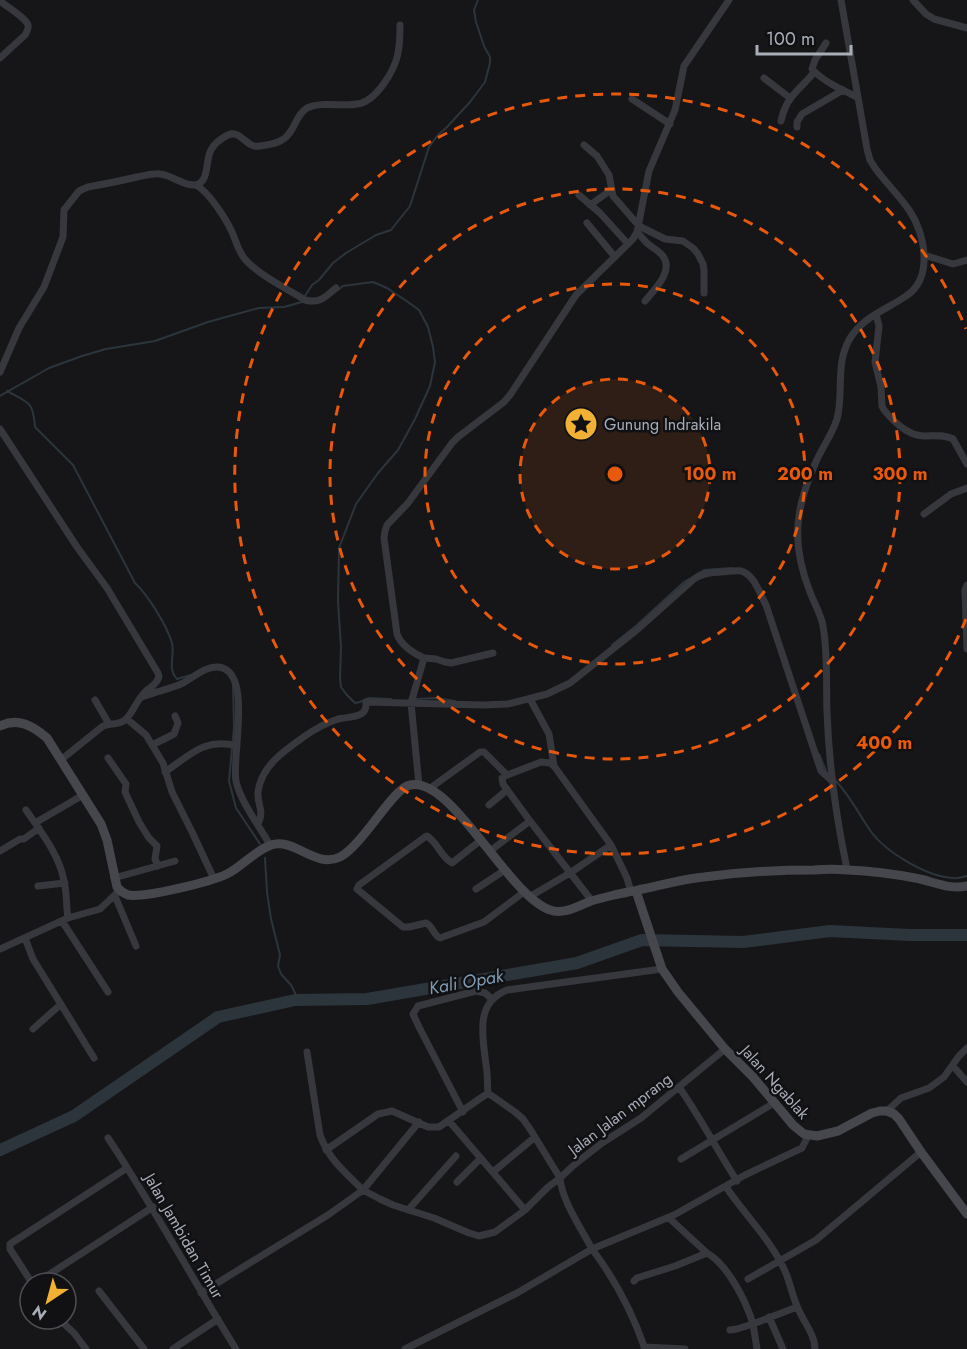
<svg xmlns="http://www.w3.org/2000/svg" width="967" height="1349" font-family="Jost,sans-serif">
<rect width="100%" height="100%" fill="#161618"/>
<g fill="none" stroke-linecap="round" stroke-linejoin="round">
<path stroke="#2c353c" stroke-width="2" d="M338,290L343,286L373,282L387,288L408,302L419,310L428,327L433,347L435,362L430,386L415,419L398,450L378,473L356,504L339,548L338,602L341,647L340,678L341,687L346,694L355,703L360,702L369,698L391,699
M305,296L312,285L319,280L333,263L346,253L376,235L391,230L410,206L429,147L438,135L447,127L470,102L485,82L490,63V57L484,46L476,22L474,10L478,0
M7,391C29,403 33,401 35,427L73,465L135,583C148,595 167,626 172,643C175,656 167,669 177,679L191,675
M0,396L49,368L82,356L106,349L155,341L208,322L259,308L284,307L302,302H304
M699,573L704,570L732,568
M612,645L637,625L684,582L689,579
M233,684L234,727L229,781L236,808L260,844
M416,699L436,698L455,701
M819,754L826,771
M834,779C850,795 859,815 872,833C887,853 928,877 953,878C957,879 963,877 967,876
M265,858L267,892L271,919L280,955L278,966L281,974L291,985L298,999"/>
<path stroke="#2c353c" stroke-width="12" d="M0,1150L74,1116L218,1017L295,1000L367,999L577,963L642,940L743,942L830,931L909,935H967"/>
<path stroke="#37383d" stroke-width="7" d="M841,0L867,149L870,160L875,168C885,182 899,195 909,210C925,233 934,278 906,296C886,310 862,317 849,340C835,366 844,393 837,419C832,435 821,449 815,464C808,480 801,499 799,516C795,541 801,569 810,592C814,603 821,614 823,626C828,654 826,683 827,712C829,765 836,817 847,869
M913,0L926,14L934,19L967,28
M0,1C6,6 26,18 28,25C29,29 27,31 25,35L0,58
M826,43L815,60L812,69C824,82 842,90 857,97
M764,78L790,98
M632,99L670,124
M781,121C783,113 785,105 791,98C798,88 807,82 814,72
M797,127V122L802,114L843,90
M584,145L597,156L609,175L613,196L639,226L665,239L683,241L693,248L698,254L703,264L704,270V293
M196,185C209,192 226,219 232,232C236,241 238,250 244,258C258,275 286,288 305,300C320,304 325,297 336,288
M579,195L600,213L628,244
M590,205L611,190
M587,223L615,257
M637,232C640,235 643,239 647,243C651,247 658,250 662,255C675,270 655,289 645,301
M924,255L953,264L967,260
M876,314L879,326L875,362L881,387L882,406L884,410C894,422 908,436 924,436C934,436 943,434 953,439L967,464
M0,372L19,328L44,287L63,237L64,210L79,191L88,187C104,184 121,181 137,177C144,176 153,173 160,174C172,175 183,186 195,185C210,183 205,159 211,150C214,144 222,138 228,135C241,129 246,149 260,146C267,145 276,144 282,140C295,133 295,115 307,108C322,101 342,107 357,104C376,102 395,70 398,53C400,44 400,34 400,25
M0,429L77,547L107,588L158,673L159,677C156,685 152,686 146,691C137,699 134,711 126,719C121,725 111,723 103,726L62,759
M924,514L951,494L967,488
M967,585L965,590L967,649
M424,658L436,659L445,662L451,663L493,653
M142,697C155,692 169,689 181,684C193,678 205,666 218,667C254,670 231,758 236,781C240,801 260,827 270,845
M530,699L549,734L554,766
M95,700L109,724
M127,719L146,735L163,763L172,792L193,834L214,879
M152,745L174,734L178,723L175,716
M108,758L126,784L125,792L139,822L149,838L157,846L155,859L158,866
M165,772C190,755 205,737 237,746
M419,785L411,703L424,658C413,653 401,645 397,634L384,538L385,531L387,525L408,503L452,443L458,437L504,402L510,395L576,295L633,239L637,232L649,171L675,110L684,66L729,0
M429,789L480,752H484L507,775
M489,805L507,790
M26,810C41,832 59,854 64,881C67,893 66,906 68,918
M35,823L83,795
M258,824C265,810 257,806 258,792C261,766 285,750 305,736C315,729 326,723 338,719C346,717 354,718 361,714C366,711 366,707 366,702L483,705L508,704L547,694L570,683L638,629L694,579C702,573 711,573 721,572C727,572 735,570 741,571C754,574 760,594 766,605L821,771L832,781
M481,840L452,863C441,857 438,843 427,836L425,837L359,885L357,889L403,927H409L426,923C433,926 433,935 440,938L484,922L524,892
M0,851L20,839H24L39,828
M490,851L530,821
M114,878L175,861
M38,886L65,883
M476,889L505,870
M115,896L136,946
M529,897L570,873L611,845
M592,901L530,821L503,784L502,778L505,776L541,762L550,763L554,766L611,845L627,878L631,892
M62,921L108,992
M25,938L33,959L94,1058
M0,949L68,918L100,909L119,891
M33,1029L61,1004
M307,1052L320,1135C329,1160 345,1172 363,1190L419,1122
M953,1066L967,1082
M679,1087C700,1117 717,1150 737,1181
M488,1093C487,1084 488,1075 486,1065C483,1037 474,1003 507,990L662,969
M887,1111L901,1098L929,1088L944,1077L959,1056L967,1048
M463,1112L419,1027L413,1014L418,1006L476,991L485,993L492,999
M449,1121L525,1210
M108,1138C154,1207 192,1279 236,1349
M326,1150L378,1114L392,1111L428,1127H439L488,1093
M681,1159L774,1103
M493,1172L535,1137
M457,1182L481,1158
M726,1187C745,1215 771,1240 785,1271C790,1282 792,1295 797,1306C802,1320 815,1334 815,1349
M408,1210L456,1156
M669,1218L707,1253
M748,1279L816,1240L921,1152
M634,1281L637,1278L675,1266L707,1253C728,1265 746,1301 753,1324L797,1307
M32,1283L10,1249V1244L127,1168
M36,1283L153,1207
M99,1291L144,1349
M201,1293L328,1215L363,1190L380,1199L393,1205L434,1218L469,1233L479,1236L495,1232L525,1210L548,1187L560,1178L574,1165L602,1143L641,1118L725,1049
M769,1317L783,1349
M59,1319L74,1333L86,1349
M730,1330L737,1329L753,1324L757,1349
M644,1347L685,1349
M173,1349L218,1319
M405,1349L517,1293L592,1249C581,1228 562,1201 560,1178L530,1129L523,1119L515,1112L488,1093
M645,1349C633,1314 614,1278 592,1249L674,1215L745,1175L802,1148L808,1136"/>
<path stroke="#45474d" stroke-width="9" d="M0,726C18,717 33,726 47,738L101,824L107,840L117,887C120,891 123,893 128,895C145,898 210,882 227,874C242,867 254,851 271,845C294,837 315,869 340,857C363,845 393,788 410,785C452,776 508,896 550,910C564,915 578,906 591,901C598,899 606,897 614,895C622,893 630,892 638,890C660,886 681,879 704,877C741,872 778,870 814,870C826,869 837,869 848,870C870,871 894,874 915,878C933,881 948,890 967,886
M636,891L662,969L678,992L725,1049L753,1077L793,1125L804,1134L817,1136L838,1131L872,1113L880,1111H887L894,1114L899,1119L921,1152L967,1214"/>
</g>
<circle cx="615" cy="474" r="95" fill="#e8590c" fill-opacity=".12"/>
<g fill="none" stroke="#e8590c" stroke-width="3" stroke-dasharray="10 8">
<circle cx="615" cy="474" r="95"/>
<circle cx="615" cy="474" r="190"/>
<circle cx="615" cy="474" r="285"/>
<path d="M966 619A380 380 0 1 1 966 329"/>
</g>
<defs>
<g id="sight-disc" transform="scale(1.725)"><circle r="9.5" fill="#f2b134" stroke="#111113"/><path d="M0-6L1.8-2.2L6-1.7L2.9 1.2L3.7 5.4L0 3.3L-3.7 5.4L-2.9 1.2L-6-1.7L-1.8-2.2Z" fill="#111"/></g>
</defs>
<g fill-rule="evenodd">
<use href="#sight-disc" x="581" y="424"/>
</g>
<g text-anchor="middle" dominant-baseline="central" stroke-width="5" stroke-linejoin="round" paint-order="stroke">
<g font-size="16" fill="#a8adb8" stroke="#111113" text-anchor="start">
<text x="604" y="424">Gunung Indrakila</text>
</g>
<g font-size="16" fill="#a8adb8" stroke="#111113">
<text transform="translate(775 1082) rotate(48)">Jalan Ngablak</text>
<text transform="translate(620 1114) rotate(-37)">Jalan Jalan mprang</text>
<text transform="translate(184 1236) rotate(60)">Jalan Jambidan Timur</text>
</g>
<g font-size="18" font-style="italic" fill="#7f9bb3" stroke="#111113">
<text transform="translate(466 982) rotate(-10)">Kali Opak</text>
</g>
</g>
<circle cx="615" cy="474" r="9" fill="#e8590c" stroke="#111113" stroke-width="3"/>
<g font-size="18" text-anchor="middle" font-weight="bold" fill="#e8590c" stroke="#111113" stroke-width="5" stroke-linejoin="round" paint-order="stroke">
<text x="710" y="480">100 m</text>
<text x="805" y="480">200 m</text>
<text x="900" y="480">300 m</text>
<text x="884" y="749">400 m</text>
</g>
<g transform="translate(48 1301) rotate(216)"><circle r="28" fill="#111113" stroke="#4d4f55" stroke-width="1.5"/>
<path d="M0-4.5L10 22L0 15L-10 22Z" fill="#f2b134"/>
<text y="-9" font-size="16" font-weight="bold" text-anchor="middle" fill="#a8adb8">N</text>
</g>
<path d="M757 45v9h94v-9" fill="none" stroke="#a8adb8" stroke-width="3"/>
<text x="766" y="45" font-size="18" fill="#a8adb8" stroke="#111113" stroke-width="4.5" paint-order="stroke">100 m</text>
</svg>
